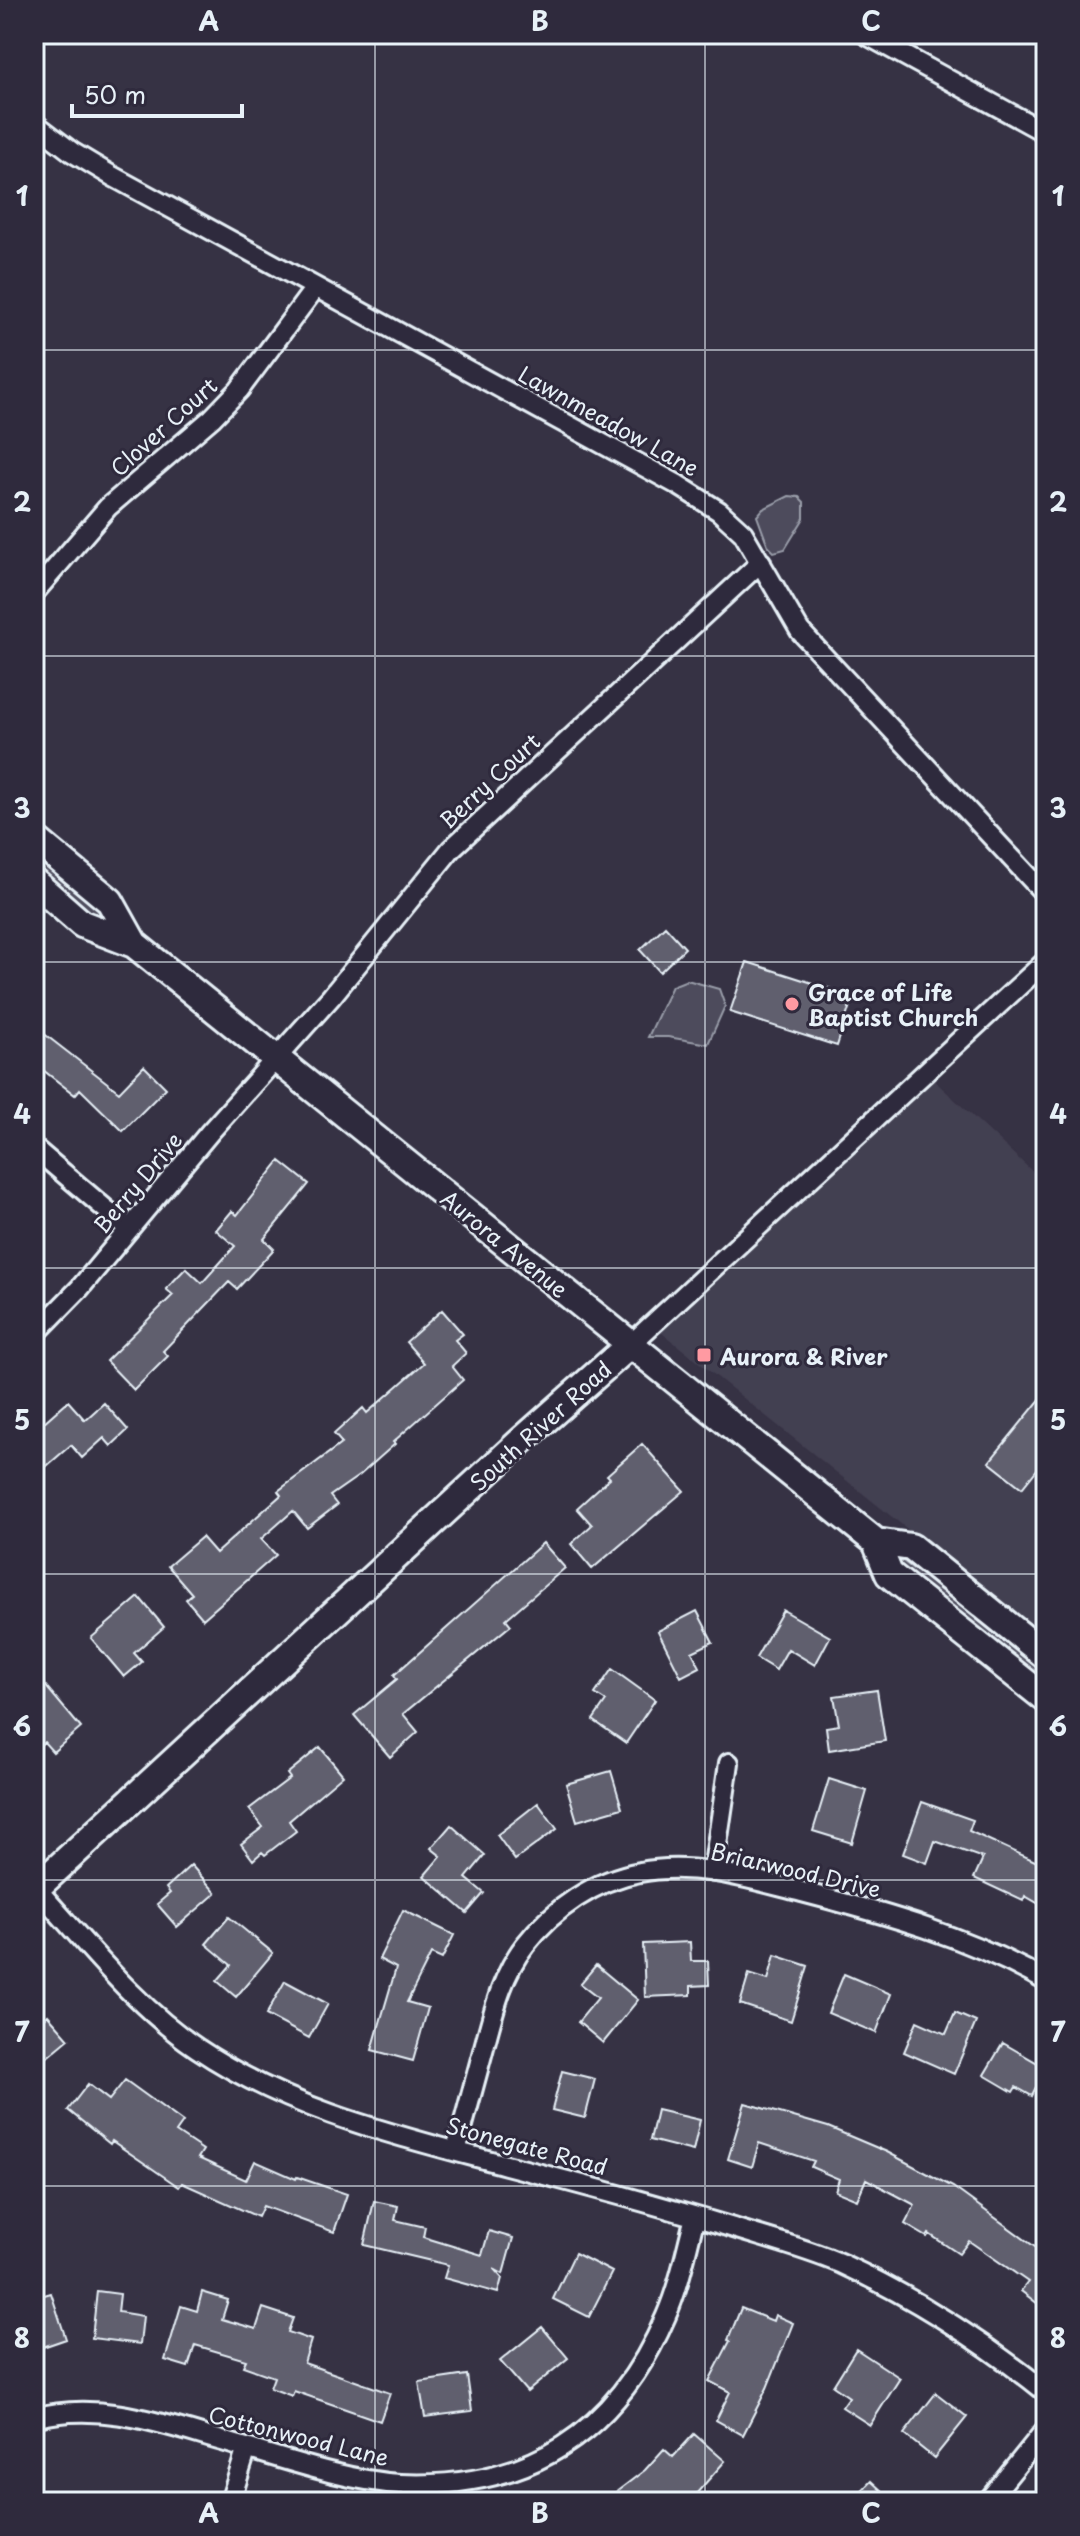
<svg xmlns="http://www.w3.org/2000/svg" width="1080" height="2536" font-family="'Playpen Sans',sans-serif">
<rect width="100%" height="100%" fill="#363244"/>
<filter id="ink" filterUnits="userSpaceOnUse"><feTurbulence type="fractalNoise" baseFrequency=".0125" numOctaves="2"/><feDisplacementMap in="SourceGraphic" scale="16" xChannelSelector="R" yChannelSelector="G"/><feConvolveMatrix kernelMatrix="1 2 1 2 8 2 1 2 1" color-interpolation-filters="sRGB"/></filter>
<g filter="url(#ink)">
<path fill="#433f51" d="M925,1072L1046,1184V1640L652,1325Z"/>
<path fill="#4d4b5c" stroke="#9a9eaa" stroke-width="2" d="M789,496L799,497L804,502V518L785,549L774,552L768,546L757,516L763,509Z
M34,854L122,929L94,915L34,864Z
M687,980L719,989L725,1006L708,1044L668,1037H648L672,986Z
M901,1560L950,1596L1046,1673V1683L898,1563Z"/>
<path fill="#605e6e" stroke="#e8f1f8" stroke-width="2" d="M665,926L685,948L660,972L640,950Z
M747,962L853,996L837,1046L730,1012Z
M34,1026L119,1092L144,1066L166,1088L123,1131L80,1089L75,1095L34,1063Z
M280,1161L309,1184L264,1239L274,1249L237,1289L229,1282L163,1351L168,1356L134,1390L106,1361L173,1295L166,1289L186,1268L202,1283L235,1246L216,1230L232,1211L237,1215Z
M442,1310L463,1334L455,1340L466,1353L452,1366L463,1380L393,1442L395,1444L360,1475L330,1496L337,1505L307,1528L293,1511L261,1539L276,1555L203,1619L186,1599L192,1594L168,1566L202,1537L216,1553L281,1495L278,1491L342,1443L334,1434L363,1408L367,1413L424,1363L406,1342Z
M1046,1392V1458L1022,1488L989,1462Z
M68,1401L85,1420L104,1403L128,1430L111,1446L104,1438L82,1458L71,1445L34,1477V1431Z
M642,1444L684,1491L592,1569L571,1544L592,1525L577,1508L610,1478L607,1475Z
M543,1543L565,1568L506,1619L511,1625L403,1714L418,1732L390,1757L354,1715L397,1679L394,1675Z
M139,1597L164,1627L134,1653L142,1662L124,1677L91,1638Z
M783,1610L830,1637L815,1665L788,1649L776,1670L756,1658Z
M697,1611L713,1642L692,1652L700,1667L681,1677L658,1631Z
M612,1669L655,1700L626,1743L593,1720L606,1701L595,1694Z
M34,1672L81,1728L53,1752L44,1742L34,1750Z
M877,1690L885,1741L829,1750L826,1727L839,1725L834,1696Z
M320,1747L343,1775L289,1821L296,1831L265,1855L262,1852L253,1860L241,1844L263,1827L249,1809L290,1778L287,1774Z
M611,1771L622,1808L577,1821L566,1784Z
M829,1779L867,1791L852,1843L813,1831Z
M922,1802L973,1820L969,1831L1046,1866V1908L1025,1896L1023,1901L974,1878L983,1858L935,1841L927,1863L903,1854Z
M538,1803L557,1829L515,1860L497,1835Z
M451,1825L485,1855L466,1878L484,1893L467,1913L424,1876L441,1856L431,1848Z
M191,1865L216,1893L177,1927L157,1904L170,1893L166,1888Z
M403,1910L454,1935L442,1959L431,1954L407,2002L428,2008L413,2061L372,2050L396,1968L379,1959Z
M229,1917L273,1953L236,1997L217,1981L231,1965L206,1944Z
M690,1942L691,1961H708L709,1985L691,1986V1995L645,1997L643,1944Z
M775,1955L808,1966L791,2021L740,2004L749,1974L768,1980Z
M596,1965L638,2000L603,2043L578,2022L598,1998L580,1984Z
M844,1974L891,1994L876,2033L828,2013Z
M285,1981L328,2004L309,2038L266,2015Z
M955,2013L976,2022L954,2074L904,2052L917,2021L946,2034Z
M48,2015L69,2039L34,2068V2027Z
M1003,2043L1046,2068L1032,2096L1016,2087L1013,2092L984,2075Z
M562,2071L595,2079L585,2118L552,2110Z
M125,2080L183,2122L176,2132L203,2150L198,2158L246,2180L255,2161L296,2179L297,2177L347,2194L334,2232L263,2206L258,2217L182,2183L179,2187L112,2141L110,2144L68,2110L88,2084L109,2100Z
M745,2103L828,2127L887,2152L953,2187L1046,2255V2310L1021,2291L1028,2282L969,2241L959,2254L929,2234L927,2237L905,2224L915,2205L866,2179L857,2200L835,2191L839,2179L811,2167L814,2161L759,2143L752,2167L728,2159Z
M657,2110L700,2120L693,2151L650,2140Z
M374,2201L398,2206L395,2220L425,2227L423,2237L482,2255L489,2231L513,2238L503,2274L494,2269L502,2278L498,2293L444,2278L448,2265L364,2245Z
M575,2253L612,2272L589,2317L553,2299Z
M97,2291L120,2294L118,2312L143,2316L140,2344L92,2338Z
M202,2292L228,2300L222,2319L256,2329L263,2308L293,2318L288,2332L311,2340L304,2363L390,2393L380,2421L294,2391L292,2396L270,2388L274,2377L243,2366L246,2360L195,2345L188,2367L165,2360L181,2306L197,2311Z
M51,2293L66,2339L34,2350V2298Z
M741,2308L773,2321L775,2315L793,2323L767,2388L743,2435L716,2420L730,2392L709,2381L730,2341L728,2340Z
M542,2327L568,2358L527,2392L500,2361Z
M856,2349L900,2378L870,2425L842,2407L849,2397L833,2386Z
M467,2375L472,2411L425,2417L419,2382Z
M936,2393L967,2417L934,2458L904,2434Z
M694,2434L725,2461L689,2502H603L645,2470L664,2449L673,2457Z
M871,2481L894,2502H851Z"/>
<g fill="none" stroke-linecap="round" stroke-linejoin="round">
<g stroke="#e8f1f8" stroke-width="24">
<path id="street" d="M865,34L1046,133
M34,123L72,152L112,176L678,485L719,511L743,533L800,631L1046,895
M34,593L108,507L212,418L239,390L315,288
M34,1148L129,1229
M34,1335L80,1288L210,1132L331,997L451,849L761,562
M631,1344L1046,961
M713,1872L729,1763
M34,1886C85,1941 134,2006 197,2048C290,2111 399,2136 506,2165C580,2184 654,2204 727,2226C765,2238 805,2248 842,2264C916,2298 982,2341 1046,2392
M456,2151C465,2118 474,2085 483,2051C493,2014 501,1976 525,1945C553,1909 595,1880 640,1872C694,1861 750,1879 802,1892C887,1914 969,1937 1046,1981
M34,2418C101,2400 165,2425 229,2443C281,2458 346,2481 400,2484C529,2490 616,2433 666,2316C680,2284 686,2250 695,2217
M230,2502L247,2448
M987,2502L1046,2429"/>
</g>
<g stroke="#e8f1f8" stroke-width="32">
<path id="secondary" d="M34,838L110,901L134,944
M34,882L82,924L134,944L876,1542L889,1574L1046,1699
M876,1542L911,1547L1046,1656
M34,1890L519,1443L631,1344"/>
</g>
<use href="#street" stroke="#2f2a3d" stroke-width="18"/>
<use href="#secondary" stroke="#2f2a3d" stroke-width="26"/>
</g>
</g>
<path fill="none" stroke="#e8f1f8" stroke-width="2" stroke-opacity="0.55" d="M375,34V2502M705,34V2502M34,350H1046M34,656H1046M34,962H1046M34,1268H1046M34,1574H1046M34,1880H1046M34,2186H1046"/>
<g fill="#ff9aa2" stroke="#2f2a3d" stroke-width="3">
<circle cx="792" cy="1004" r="8"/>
<rect x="696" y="1347" width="16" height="16" rx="4"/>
</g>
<g text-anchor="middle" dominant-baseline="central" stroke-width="6" stroke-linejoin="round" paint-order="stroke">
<g font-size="22" fill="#e8f1f8" stroke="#2f2a3d">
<text transform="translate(609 420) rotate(29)">Lawnmeadow Lane</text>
<text transform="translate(163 426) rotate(-42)">Clover Court</text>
<text transform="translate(489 780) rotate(-43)">Berry Court</text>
<text transform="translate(137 1182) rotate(-50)">Berry Drive</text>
<text transform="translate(505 1243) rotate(39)">Aurora Avenue</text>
<text transform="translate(540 1425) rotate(-42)">South River Road</text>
<text transform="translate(796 1869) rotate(13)">Briarwood Drive</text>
<text transform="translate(527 2145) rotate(15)">Stonegate Road</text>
<text transform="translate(299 2435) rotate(14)">Cottonwood Lane</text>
</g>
<g font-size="22" font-weight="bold" fill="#e8f1f8" stroke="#2f2a3d" text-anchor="start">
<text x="808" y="991">Grace of Life<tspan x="808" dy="25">Baptist Church</tspan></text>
<text x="720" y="1355">Aurora &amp; River</text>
</g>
</g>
<rect width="1080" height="2536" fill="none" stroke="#2f2a3d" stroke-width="88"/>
<path d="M72 104v12h170v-12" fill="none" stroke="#e8f1f8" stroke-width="4"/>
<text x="84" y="104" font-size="24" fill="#e8f1f8" stroke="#2f2a3d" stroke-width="6" paint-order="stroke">50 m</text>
<rect x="44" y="44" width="992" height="2448" fill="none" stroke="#e8f1f8" stroke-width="3"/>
<g font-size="26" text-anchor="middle" font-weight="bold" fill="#e8f1f8">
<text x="209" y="31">A</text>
<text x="540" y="31">B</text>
<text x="871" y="31">C</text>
<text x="22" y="206">1</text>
<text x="1058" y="206">1</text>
<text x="22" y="512">2</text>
<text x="1058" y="512">2</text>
<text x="22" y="818">3</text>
<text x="1058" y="818">3</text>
<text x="22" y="1124">4</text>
<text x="1058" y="1124">4</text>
<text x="22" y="1430">5</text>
<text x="1058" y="1430">5</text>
<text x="22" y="1736">6</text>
<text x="1058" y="1736">6</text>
<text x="22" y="2042">7</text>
<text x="1058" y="2042">7</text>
<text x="22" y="2348">8</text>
<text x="1058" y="2348">8</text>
<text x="209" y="2523">A</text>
<text x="540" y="2523">B</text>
<text x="871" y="2523">C</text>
</g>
</svg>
